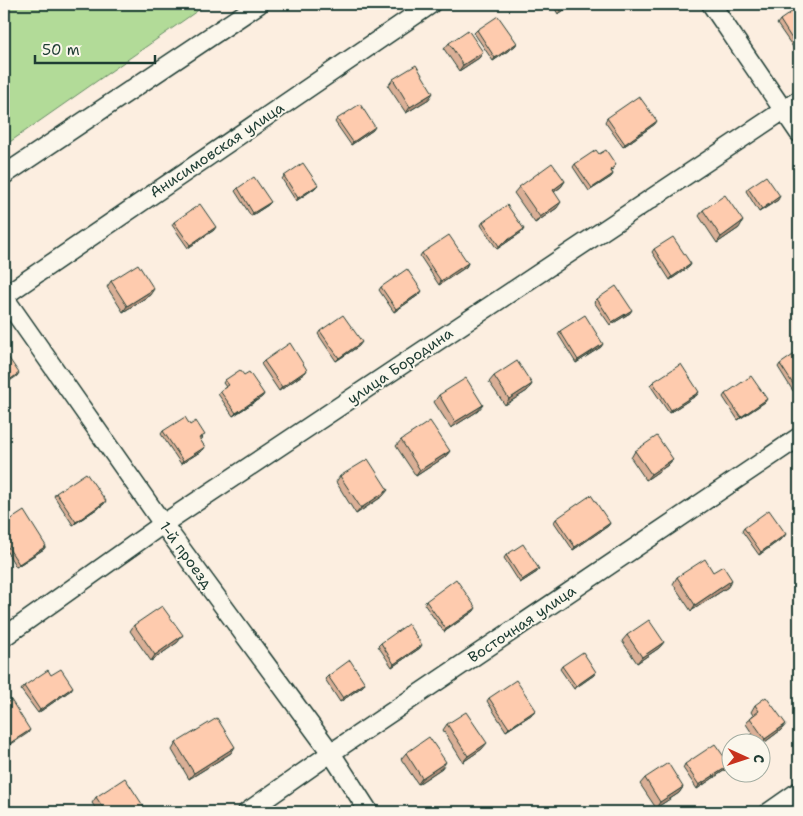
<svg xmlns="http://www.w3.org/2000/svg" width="803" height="816" font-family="'Shantell Sans',sans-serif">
<rect width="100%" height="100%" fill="#fceee0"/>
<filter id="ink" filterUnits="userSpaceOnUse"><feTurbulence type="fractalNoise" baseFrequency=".02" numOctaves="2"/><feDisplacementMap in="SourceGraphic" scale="10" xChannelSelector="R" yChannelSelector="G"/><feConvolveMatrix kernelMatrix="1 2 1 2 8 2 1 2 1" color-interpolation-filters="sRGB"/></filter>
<g filter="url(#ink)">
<path fill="#b2db98" stroke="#688c66" d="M4,4H207L4,146Z"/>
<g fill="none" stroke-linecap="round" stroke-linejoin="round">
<g stroke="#1f3d34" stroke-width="21">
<path id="minor" d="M711,4L799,133
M4,175L259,4
M4,296L431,4
M4,297L163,524L331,753L369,812
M4,637L163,524L799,100
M247,812L331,753L799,437
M769,812L799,791"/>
</g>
<use href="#minor" stroke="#fbf7ec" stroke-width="18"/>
</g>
<path fill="#daaf96" stroke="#1f3d34" d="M552,4H574L558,14Z
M799,14V47L795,50L777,24L780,20Z
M477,30L517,43L515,46L493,61L474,33Z
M449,43L483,52L479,58L459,71L444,49Z
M393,79L429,99L406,113L388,86Z
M607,118L655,124L623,147L605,122Z
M337,119L373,130L351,145L335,122Z
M599,154L614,168L611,171L613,174L611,177L589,191L573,167L575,164Z
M284,176L318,185L315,188L296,201L282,179Z
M565,181L561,187L554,192L557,208L535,223L514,193L519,187Z
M238,188L271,202L268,205L251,216L235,191Z
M748,188L778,200L759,212L746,191Z
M703,210L739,228L717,243L699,216Z
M174,222L214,230L188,248L172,225Z
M483,222L522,232L497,249L481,225Z
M654,249L691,264L689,267L670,280L652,252Z
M422,253L468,263L466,267L439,285L420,256Z
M111,281L150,295L123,312L107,287Z
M381,287L420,294L394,312L379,290Z
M597,299L630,313L610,325L594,302Z
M320,331L359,346L336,361L318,334Z
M560,331L601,347L576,363L558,334Z
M264,361L307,370L305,373L279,391L261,364Z
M780,364L799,387L793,391L778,367Z
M244,375L264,394L262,397L233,416L218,394L220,391L226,387L223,383L225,380Z
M494,376L532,384L527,391L505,405L489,382Z
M653,382L697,395L669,413L650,385Z
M725,394L765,402L738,420L723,397Z
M439,395L478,411L451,428L434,402Z
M190,425L203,438L200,440L205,447L203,450L181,464L161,434L163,431Z
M401,440L450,451L445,457L416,476L396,446Z
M635,451L673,459L668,465L646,480L631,458Z
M340,476L383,496L356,514L336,482Z
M56,493L104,504L73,525L54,496Z
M556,519L610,523L608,526L573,550L554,522Z
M4,524L44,549L16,567L4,547Z
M744,528L784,537L759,555L742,531Z
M506,555L537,572L520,583L504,558Z
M713,572L728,587L691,611L673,584L677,577Z
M426,601L474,611L444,632L424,604Z
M134,625L178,642L151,661L130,631Z
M627,635L664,642L659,648L637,663L622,641Z
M381,643L420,648L392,667L378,646Z
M562,666L594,675L574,689L560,669Z
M51,675L71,690L38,713L21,690L24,686Z
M328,676L363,686L340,702L325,679Z
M489,698L534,713L506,731L487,701Z
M755,705L786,724L781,730L761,745L760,744H759L746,724L750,718L753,715L751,712Z
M447,724L482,749L463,762L443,730Z
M176,743L231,753L189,779L172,750Z
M406,753L442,768L418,784L401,759Z
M685,764L728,768L697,789L683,768Z
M645,778L683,787L679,793L656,808L640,784Z
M96,797L140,812H98L92,803Z"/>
<path fill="#b28e7a" stroke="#1f3d34" d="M569,4H574L558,14L562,8Z
M517,43L515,46L493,61L495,58Z
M483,52L479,58L459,71L463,65Z
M433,93L429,99L406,113L410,107Z
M657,121L655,124L623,147L625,144Z
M375,127L373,130L351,145L353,142Z
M613,174L611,177L589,191L592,188Z
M565,181L561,187L548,196L553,190Z
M318,185L315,188L296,201L298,198Z
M780,196L778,200L759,212L762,209Z
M271,202L268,205L251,216L253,213Z
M561,202L557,208L535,223L540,217Z
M743,221L739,228L717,243L721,237Z
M216,227L214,230L188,248L190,245Z
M524,229L522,232L497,249L499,246Z
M468,263L466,267L439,285L441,281Z
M691,264L689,267L670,280L672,277Z
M154,289L150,295L123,312L127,306Z
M422,291L420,294L394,312L396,309Z
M632,310L630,313L610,325L612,322Z
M362,342L359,346L336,361L339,358Z
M603,344L601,347L576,363L578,360Z
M307,370L305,373L279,391L282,387Z
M19,373L17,376L4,385V384Z
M532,384L527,391L505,405L509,399Z
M699,392L697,395L669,413L671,410Z
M264,394L262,397L233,416L236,413Z
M767,399L765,402L738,420L741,417Z
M483,405L478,411L451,428L455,422Z
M205,447L203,450L181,464L183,461Z
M450,451L445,457L416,476L420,470Z
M673,459L668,465L646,480L651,474Z
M388,490L383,496L356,514L361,508Z
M106,501L104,504L73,525L76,522Z
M610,523L608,526L573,550L575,547Z
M786,534L784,537L759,555L761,552Z
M46,546L44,549L16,567L19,564Z
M539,569L537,572L520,583L522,580Z
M732,580L728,587L691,611L695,605Z
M476,608L474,611L444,632L446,629Z
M183,635L178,642L151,661L155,655Z
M664,642L659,648L637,663L642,657Z
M422,645L420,648L392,667L394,664Z
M596,672L594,675L574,689L576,686Z
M365,683L363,686L340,702L343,698Z
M73,687L71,690L38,713L40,710Z
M536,710L534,713L506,731L509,728Z
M786,724L781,730L761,745L765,739Z
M30,730L28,733L4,749V747Z
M487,743L482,749L463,762L468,756Z
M235,747L231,753L189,779L194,773Z
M446,762L442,768L418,784L422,778Z
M730,765L728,768L697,789L699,785Z
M683,787L679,793L656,808L660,802Z
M144,807L140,812H135Z"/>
<path fill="#fecbae" stroke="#1f3d34" d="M560,4H569L562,8Z
M796,9L799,14V46L797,47L780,20Z
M498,16L517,43L495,58L477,30Z
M468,30L483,52L463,65L449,43Z
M416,65L433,93L410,107L393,79Z
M639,96L657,121L625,144L607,118Z
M360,104L375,127L353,142L337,119Z
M596,150L599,154L606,150L616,165L610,170L613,174L592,188L575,164Z
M303,163L318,185L298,198L284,176Z
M552,163L565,181L553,190L561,202L540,217L519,187Z
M766,176L780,196L762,209L748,188Z
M254,177L271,202L253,213L238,188Z
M725,195L743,221L721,237L703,210Z
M200,204L216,227L190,245L174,222Z
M507,205L524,229L499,246L483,222Z
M449,235L468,263L441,281L422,253Z
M673,237L691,264L672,277L654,249Z
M138,264L154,289L127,306L111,281Z
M407,269L422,291L396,309L381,287Z
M616,286L632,310L612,322L597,299Z
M343,315L362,342L339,358L320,331Z
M585,315L603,344L578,360L560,331Z
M290,343L307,370L282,387L264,361Z
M4,351L19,373L4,384Z
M799,351V385L795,387L780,364Z
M517,361L532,384L509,399L494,376Z
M681,364L699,392L671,410L653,382Z
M240,370L244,375L249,372L264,394L236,413L220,391L229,385L225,380Z
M751,376L767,399L741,417L725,394Z
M466,378L483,405L455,422L439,395Z
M185,417L190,425L196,421L205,435L199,438L205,447L183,461L163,431Z
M430,421L450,451L420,470L401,440Z
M657,436L673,459L651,474L635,451Z
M368,459L388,490L361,508L340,476Z
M86,473L106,501L76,522L56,493Z
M591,495L610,523L575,547L556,519Z
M769,510L786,534L761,552L744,528Z
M24,511L46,546L19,564L4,541V524Z
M523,544L539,569L522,580L506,555Z
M705,559L713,572L723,566L732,580L695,605L677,577Z
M456,579L476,608L446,629L426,601Z
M162,606L183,635L155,655L134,625Z
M649,620L664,642L642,657L627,635Z
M408,624L422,645L394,664L381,643Z
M583,652L596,672L576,686L562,666Z
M350,660L365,683L343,698L328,676Z
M61,669L73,687L40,710L24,686L48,670L51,675Z
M516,680L536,710L509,728L489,698Z
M766,697L786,724L765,739L750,718L759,711L755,705Z
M11,700L30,730L4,747V705Z
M466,712L487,743L468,756L447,724Z
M217,718L235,747L194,773L176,743Z
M429,737L446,762L422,778L406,753Z
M715,744L730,765L699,785L685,764Z
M668,763L683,787L660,802L645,778Z
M125,778L144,807L135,812H106L96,797Z"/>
</g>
<g text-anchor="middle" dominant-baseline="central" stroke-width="4" stroke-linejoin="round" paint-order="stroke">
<g font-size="15" fill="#1f3d34" stroke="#fbf7ec">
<text transform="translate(217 150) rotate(-34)">Анисимовская улица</text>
<text transform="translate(400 366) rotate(-34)">улица Бородина</text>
<text transform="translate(186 555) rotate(54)">1-й проезд</text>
<text transform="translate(522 624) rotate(-34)">Восточная улица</text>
</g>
</g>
<rect width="803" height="816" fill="none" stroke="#fbf7ec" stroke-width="20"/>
<rect x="10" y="10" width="783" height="796" fill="none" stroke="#1f3d34" stroke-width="2" filter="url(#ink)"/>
<g transform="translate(746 758) rotate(93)"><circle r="24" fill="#fbf7ec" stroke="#a3ada2"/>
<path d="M0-4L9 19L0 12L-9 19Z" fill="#c8321e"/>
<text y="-8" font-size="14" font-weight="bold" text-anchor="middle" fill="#1f3d34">С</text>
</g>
<path d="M35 55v8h120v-8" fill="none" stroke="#1f3d34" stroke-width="2.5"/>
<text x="42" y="55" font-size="15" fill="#1f3d34" stroke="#fbf7ec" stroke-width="4" paint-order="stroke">50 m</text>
</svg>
